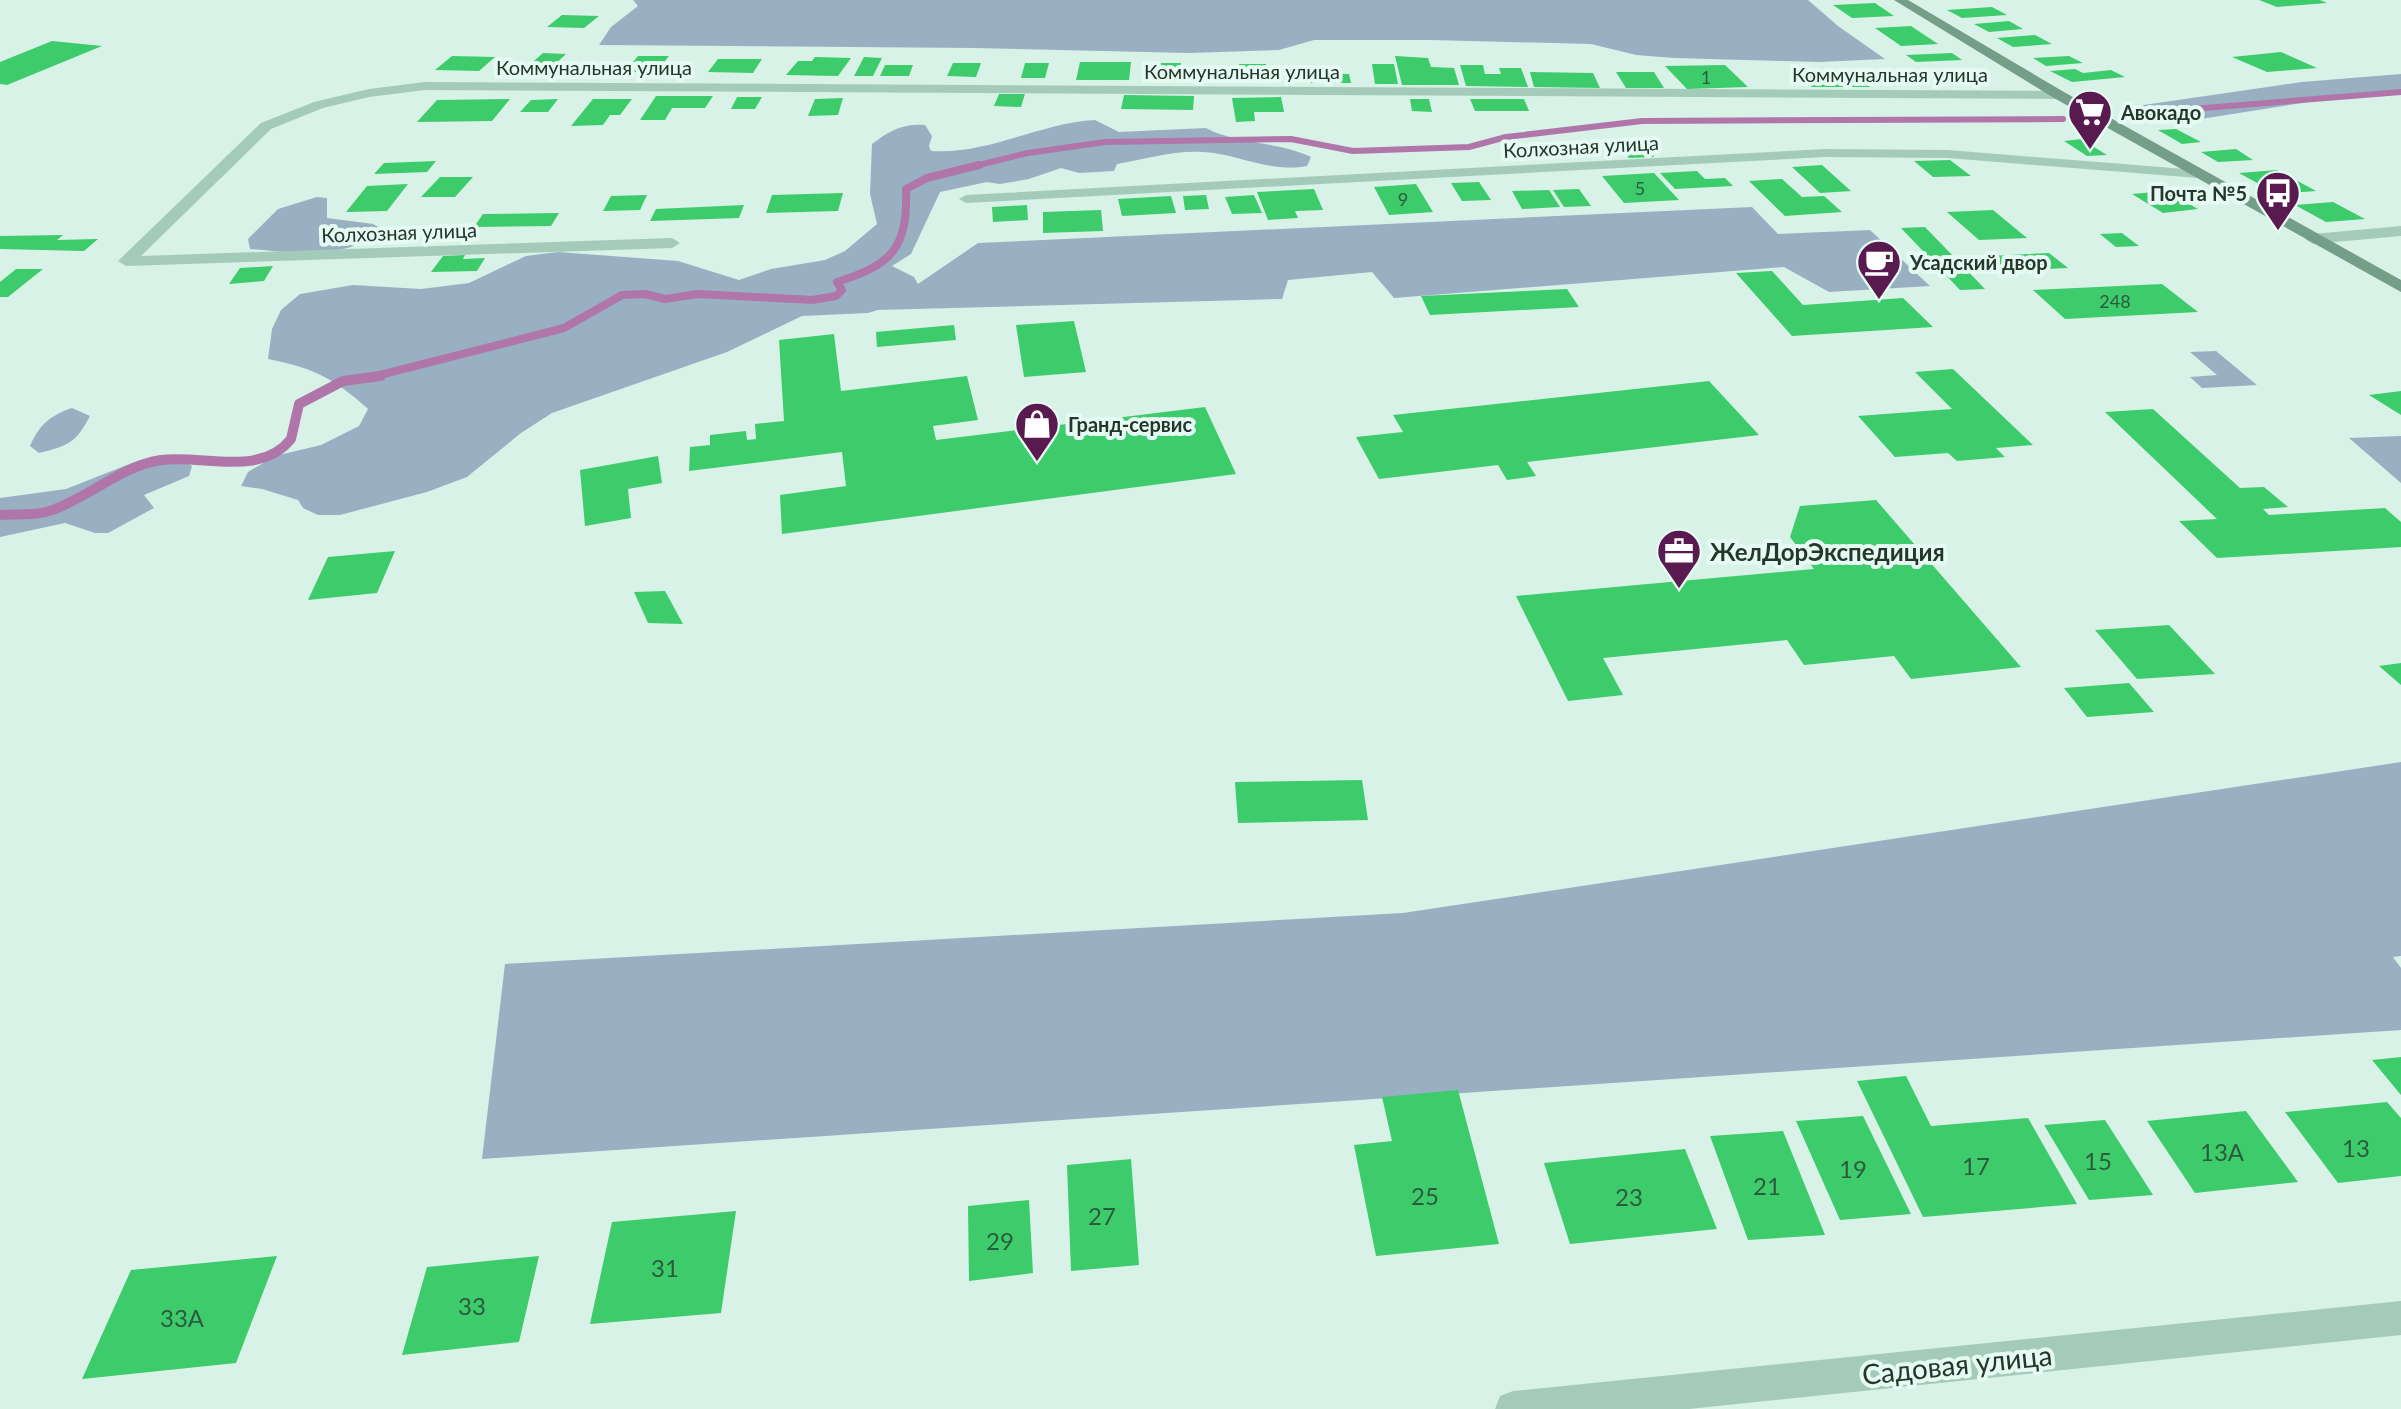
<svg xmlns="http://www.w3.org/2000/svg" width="2401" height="1409" font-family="Lato,sans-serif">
<rect width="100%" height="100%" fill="#d8f2e8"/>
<path fill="#98b0c2" d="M633,0H1808L1838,26L1885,59L1819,62L1674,58L1636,55L1591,44L1430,40H1314L1279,50L1189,53L975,48L599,45L611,27L638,6Z
M2401,74V95H2353L2169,124L2137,118L2123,108L2302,82Z
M1095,120L1119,132L1206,128C1238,145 1278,141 1311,157L1307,166C1269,173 1239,154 1203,152C1175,150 1145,159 1117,164L1114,171L1079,173L1061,168L1029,179L1000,184L987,182L940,192L911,254L892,266L914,277L918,284L978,243L1752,207L1778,234L1870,230L1930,286L1829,292L1784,267L1394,298L1372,272L1288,280L1282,299L878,310L868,313L802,316L727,352L552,413L521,433L467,477L427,492L340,515H318L303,508L298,500L262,489L241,486L248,472L275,456L321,445L359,426L368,409C334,378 313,368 268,359L272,329L281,310L300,294L353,285L421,289L469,283L526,256L558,252L678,261L739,280L771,269L825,260L845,251L877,224L870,194L872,144C889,131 903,123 925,125L932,136L929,146L931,151C988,155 1039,123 1095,120Z
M317,197L327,198V218L373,224L380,228C353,262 288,252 250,249L248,239L278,209Z
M2216,351L2257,385L2202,388L2190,377L2217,375L2190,352Z
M72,408L90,416C76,443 68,446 39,453L30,446C39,425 51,415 72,408Z
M2401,436V483L2349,438Z
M162,455L180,459L192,466L189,476L144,495L154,508L108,533H95L65,523L0,537V498L66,489L137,461Z
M2401,762V956L2393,957L2401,968V1030L482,1159L505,964L1403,913Z"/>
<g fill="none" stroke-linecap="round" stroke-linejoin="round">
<path stroke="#b076a9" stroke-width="6" d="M2142,113L2401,92
M971,167L1028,153L1105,142L1291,139L1353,151L1469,147L1506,137L1642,121L2063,119"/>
<path stroke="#b076a9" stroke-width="8" d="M368,378L564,328L622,295L645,294L665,299L698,294L812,300L836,296L842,290L837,282C892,265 908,248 906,189L927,178L979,165"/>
<path stroke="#b076a9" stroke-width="10" d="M0,515C18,514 38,516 55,509C92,495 122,466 161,460C202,454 260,478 291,439L299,404L343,381L381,376"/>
</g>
<path fill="#3dcb6c" d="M2259,0H2320L2327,3L2277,7Z
M1875,3L1894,16L1852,18L1833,5Z
M1992,7L2007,15L1962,18L1947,10Z
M562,15L599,16L584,28L547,27Z
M2009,21L2023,29L1989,32L1974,24Z
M1911,26L1938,44L1901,46L1875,28Z
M2035,35L2052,44L2013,47L1997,38Z
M52,41L102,46L7,85L0,84V62Z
M2281,52L2317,68L2267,72L2232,57Z
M543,53L566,54L550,69L526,68Z
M1952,53L1962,60L1916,62L1906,55Z
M452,56L495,57L479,71L435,70Z
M638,56H669L656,72H625Z
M1395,56L1428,58L1431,67L1454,68L1459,85H1402Z
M2069,56L2083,63L2046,66L2033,58Z
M815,57L851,58L838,76L786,75L798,61H812Z
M864,57L882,58L873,76H854Z
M718,59H762L753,73L708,72Z
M1080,62H1131L1129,80H1076Z
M953,63H981L976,77L947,76Z
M1025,63H1049L1045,78H1021Z
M1154,63H1181L1179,80H1152Z
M1239,64H1266L1267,82H1239Z
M1372,64H1394L1398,84H1375Z
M885,65H913L909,76H880Z
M1460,65H1483L1485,74H1501L1499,68H1521L1528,87L1466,86Z
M1725,65L1748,87L1687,89L1665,66Z
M1203,69H1229V80H1203Z
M2075,69L2083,73L2111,70L2125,77L2072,82L2050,71Z
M1530,72L1593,73L1600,88L1534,87Z
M1616,72H1654L1664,88H1626Z
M1309,73L1349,74L1351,83H1311Z
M1801,76H1858L1870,87H1812Z
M999,94H1025L1021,107L994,106Z
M1124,95L1194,96L1193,110L1121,109Z
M656,96H713L705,108H672L665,120H640Z
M737,97H762L755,109H731Z
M1281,97L1284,112H1254L1255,121L1236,122L1232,98Z
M843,98L838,115L808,116L815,99Z
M510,99L492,121L417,122L437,100Z
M558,99L548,112H520L531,100Z
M593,99H632L620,115H610L603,125L571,126Z
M1410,99H1429L1432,112L1412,111Z
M1470,99H1524L1529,111H1475Z
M2176,129L2201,142L2182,144L2158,130Z
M2082,139L2094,147L2107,155L2087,156L2064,141Z
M1643,144L1654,157L1629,158L1618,146Z
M2236,149L2253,160L2218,162L2201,152Z
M1950,160L1971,176L1933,177L1914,161Z
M436,161L427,172L374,174L384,163Z
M1822,165L1851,191L1820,193L1792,167Z
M2277,170L2316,191L2277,194L2239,173Z
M1697,171L1705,179L1725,178L1733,186L1675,189L1660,173Z
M1654,173L1679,200L1624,203L1602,176Z
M440,177H473L455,197H421Z
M1782,179L1802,197L1824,196L1842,212L1785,216L1749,181Z
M1479,182L1491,200L1462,201L1451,183Z
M408,184L387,211L346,212L367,186Z
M1416,184L1433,212L1389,215L1374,187Z
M1314,189L1323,210L1295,211L1298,218L1268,220L1257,192Z
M1579,189L1591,206L1564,207L1553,190Z
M1549,190L1560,207L1522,209L1512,191Z
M2166,191L2198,209L2163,213L2132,194Z
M843,193L838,211L766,213L772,195Z
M647,195L640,210L603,211L611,196Z
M1206,195L1209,209L1185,210L1183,196Z
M1254,195L1262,213L1232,214L1225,197Z
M1171,196L1176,213L1122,216L1118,199Z
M2333,202L2365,219L2326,222L2295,205Z
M744,205L739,218L650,221L656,209Z
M1027,205L1028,220L993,222L992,207Z
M1101,210L1103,231L1043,233V212Z
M1993,210L2027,238L1979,240L1947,212Z
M559,213L551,226L474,227L483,214Z
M1925,227L1985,289L1960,290L1901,228Z
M2122,233L2139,246L2116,247L2100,234Z
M63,235L57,240L98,239L84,251L0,249V236Z
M2049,253L2068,268L2008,271L1990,256Z
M465,255L463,259L485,258L477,271L431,272L443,256Z
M273,266L264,281L229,284L240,268Z
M16,269H43L8,297H0V282Z
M1772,271L1803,305L1903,298L1933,327L1792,336L1736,273Z
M2162,284L2198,312L2065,319L2033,290Z
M1567,289L1579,307L1430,315L1421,296Z
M1074,321L1086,372L1024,377L1016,325Z
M954,325L956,340L877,347L876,332Z
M834,334L841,391L967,376L978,420L933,426L936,440L1205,407L1236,474L782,534L780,495L846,486L842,452L689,471L690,447L710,445V435L746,431L747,440L756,439L755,424L784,421L779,340Z
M1953,369L2033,445L1996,448L2005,457L1957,461L1948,453L1895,457L1858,416L1952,409L1915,372Z
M1709,381L1759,435L1527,462L1536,476L1507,480L1498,465L1379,479L1356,437L1403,432L1393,415Z
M2401,391V415L2369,395Z
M2153,409L2240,488L2264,487L2288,507L2263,509L2269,515L2385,508L2401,522V547L2217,558L2179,521L2217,519L2105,412Z
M658,456L662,483L628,489L631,518L585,526L580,470Z
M1876,500L2021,667L1911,679L1894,656L1804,665L1787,640L1603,658L1623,695L1568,701L1516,596L1814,569L1790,537L1800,506Z
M395,551L377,593L308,600L328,557Z
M665,591L683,624L648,623L634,592Z
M2169,625L2215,674L2137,679L2095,630Z
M2401,663V685L2379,666Z
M2129,683L2154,712L2087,717L2064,688Z
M1362,780L1368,820L1238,823L1235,782Z
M2401,1057V1095L2372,1060Z
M1906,1076L1931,1126L2028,1118L2077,1204L1923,1217L1857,1081Z
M1458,1090L1499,1244L1376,1256L1354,1145L1392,1141L1382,1097Z
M2387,1102L2401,1118V1176L2338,1183L2285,1112Z
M2246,1111L2298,1182L2195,1193L2147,1121Z
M1863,1116L1911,1214L1840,1220L1796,1121Z
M2105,1120L2153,1195L2089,1200L2044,1125Z
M1783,1131L1825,1235L1748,1240L1710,1136Z
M1685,1149L1717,1229L1570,1244L1544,1163Z
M1131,1159L1139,1265L1071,1271L1067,1165Z
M1029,1200L1033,1273L969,1281L968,1206Z
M736,1211L721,1313L590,1324L612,1222Z
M277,1256L236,1363L82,1379L131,1270Z
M539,1256L519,1342L402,1355L427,1267Z"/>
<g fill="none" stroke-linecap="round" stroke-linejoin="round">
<path fill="#a4cbb9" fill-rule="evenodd" d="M425,82L2059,91L2065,95L2059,99L425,90L369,97L323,108L271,129L141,256L672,238L680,243L672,248L126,266L118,261L261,123L314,102L369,89Z
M1825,149L1948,150L2198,170L2205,174L2198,178L1948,158L1825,157L966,203L959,199L966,195Z
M2401,226V236L2313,244L2305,239L2313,234Z
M2401,1301V1335L1689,1409H1495L1500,1396L1513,1391Z"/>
<path fill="#759e88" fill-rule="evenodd" d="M1894,0H1908L2064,92L2401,280V292L2054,98Z"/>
</g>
<defs>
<g id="supermarket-pin" transform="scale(2.3)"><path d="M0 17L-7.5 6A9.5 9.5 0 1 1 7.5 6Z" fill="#591a4f" stroke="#e5faf2"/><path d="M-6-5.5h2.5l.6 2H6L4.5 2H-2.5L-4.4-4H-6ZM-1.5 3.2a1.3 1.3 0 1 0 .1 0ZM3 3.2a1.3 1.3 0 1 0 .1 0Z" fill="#fff"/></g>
<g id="bus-pin" transform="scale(2.3)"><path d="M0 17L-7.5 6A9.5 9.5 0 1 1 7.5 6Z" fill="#591a4f" stroke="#e5faf2"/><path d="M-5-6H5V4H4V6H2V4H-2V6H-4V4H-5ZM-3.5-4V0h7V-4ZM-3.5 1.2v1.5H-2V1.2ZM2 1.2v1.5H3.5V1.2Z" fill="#fff"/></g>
<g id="cafe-pin" transform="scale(2.3)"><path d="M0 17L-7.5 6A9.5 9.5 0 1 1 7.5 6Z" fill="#591a4f" stroke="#e5faf2"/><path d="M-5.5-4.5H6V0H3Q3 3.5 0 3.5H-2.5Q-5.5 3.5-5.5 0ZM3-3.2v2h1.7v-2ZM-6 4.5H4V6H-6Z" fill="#fff"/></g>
<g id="shop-pin" transform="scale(2.3)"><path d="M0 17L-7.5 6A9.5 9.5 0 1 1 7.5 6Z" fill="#591a4f" stroke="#e5faf2"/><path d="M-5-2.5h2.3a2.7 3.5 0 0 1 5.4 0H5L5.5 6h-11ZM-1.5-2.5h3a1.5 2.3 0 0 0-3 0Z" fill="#fff"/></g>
<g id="office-pin" transform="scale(2.3)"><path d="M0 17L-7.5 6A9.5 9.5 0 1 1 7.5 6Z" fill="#591a4f" stroke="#e5faf2"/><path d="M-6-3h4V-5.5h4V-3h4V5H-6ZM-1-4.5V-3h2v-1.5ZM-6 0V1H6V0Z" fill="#fff"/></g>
</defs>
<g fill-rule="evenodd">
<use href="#supermarket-pin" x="2090" y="112"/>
<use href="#bus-pin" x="2278" y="193"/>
<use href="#cafe-pin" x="1879" y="262"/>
<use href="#shop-pin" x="1037" y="424"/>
<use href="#office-pin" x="1679" y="551"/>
</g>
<g text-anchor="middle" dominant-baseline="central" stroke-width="8" stroke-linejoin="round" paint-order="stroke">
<g font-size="18" fill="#2c5b3c">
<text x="1706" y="77">1</text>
<text x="1640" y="188">5</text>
<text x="1403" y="199">9</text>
<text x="2115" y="301">248</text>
</g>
<g font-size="20" fill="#26362c" stroke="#e5faf2">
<text x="594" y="67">Коммунальная улица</text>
<text x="1242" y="71">Коммунальная улица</text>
<text x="1890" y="74">Коммунальная улица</text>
<text transform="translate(1581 146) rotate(-3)">Колхозная улица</text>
<text transform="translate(399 232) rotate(-2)">Колхозная улица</text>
</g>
<g font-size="20" font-weight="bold" fill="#26362c" stroke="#e5faf2" text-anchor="start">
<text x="2121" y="112">Авокадо</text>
<text x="2247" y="193" text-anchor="end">Почта №5</text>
<text x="1910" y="262">Усадский двор</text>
<text x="1068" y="424">Гранд-сервис</text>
</g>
<g font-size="24" font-weight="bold" fill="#26362c" stroke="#e5faf2" text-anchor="start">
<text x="1710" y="551">ЖелДорЭкспедиция</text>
</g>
<g font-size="24" fill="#2c5b3c">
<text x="2356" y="1147">13</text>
<text x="2222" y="1151">13А</text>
<text x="2098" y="1160">15</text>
<text x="1976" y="1165">17</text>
<text x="1853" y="1168">19</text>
<text x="1767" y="1185">21</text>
<text x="1425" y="1195">25</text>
<text x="1629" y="1196">23</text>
<text x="1102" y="1215">27</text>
<text x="1000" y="1240">29</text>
<text x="665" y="1267">31</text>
<text x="472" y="1305">33</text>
<text x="182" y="1317">33А</text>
</g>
<g font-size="28" fill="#26362c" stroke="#e5faf2">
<text transform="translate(1957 1364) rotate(-6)">Садовая улица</text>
</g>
</g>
</svg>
